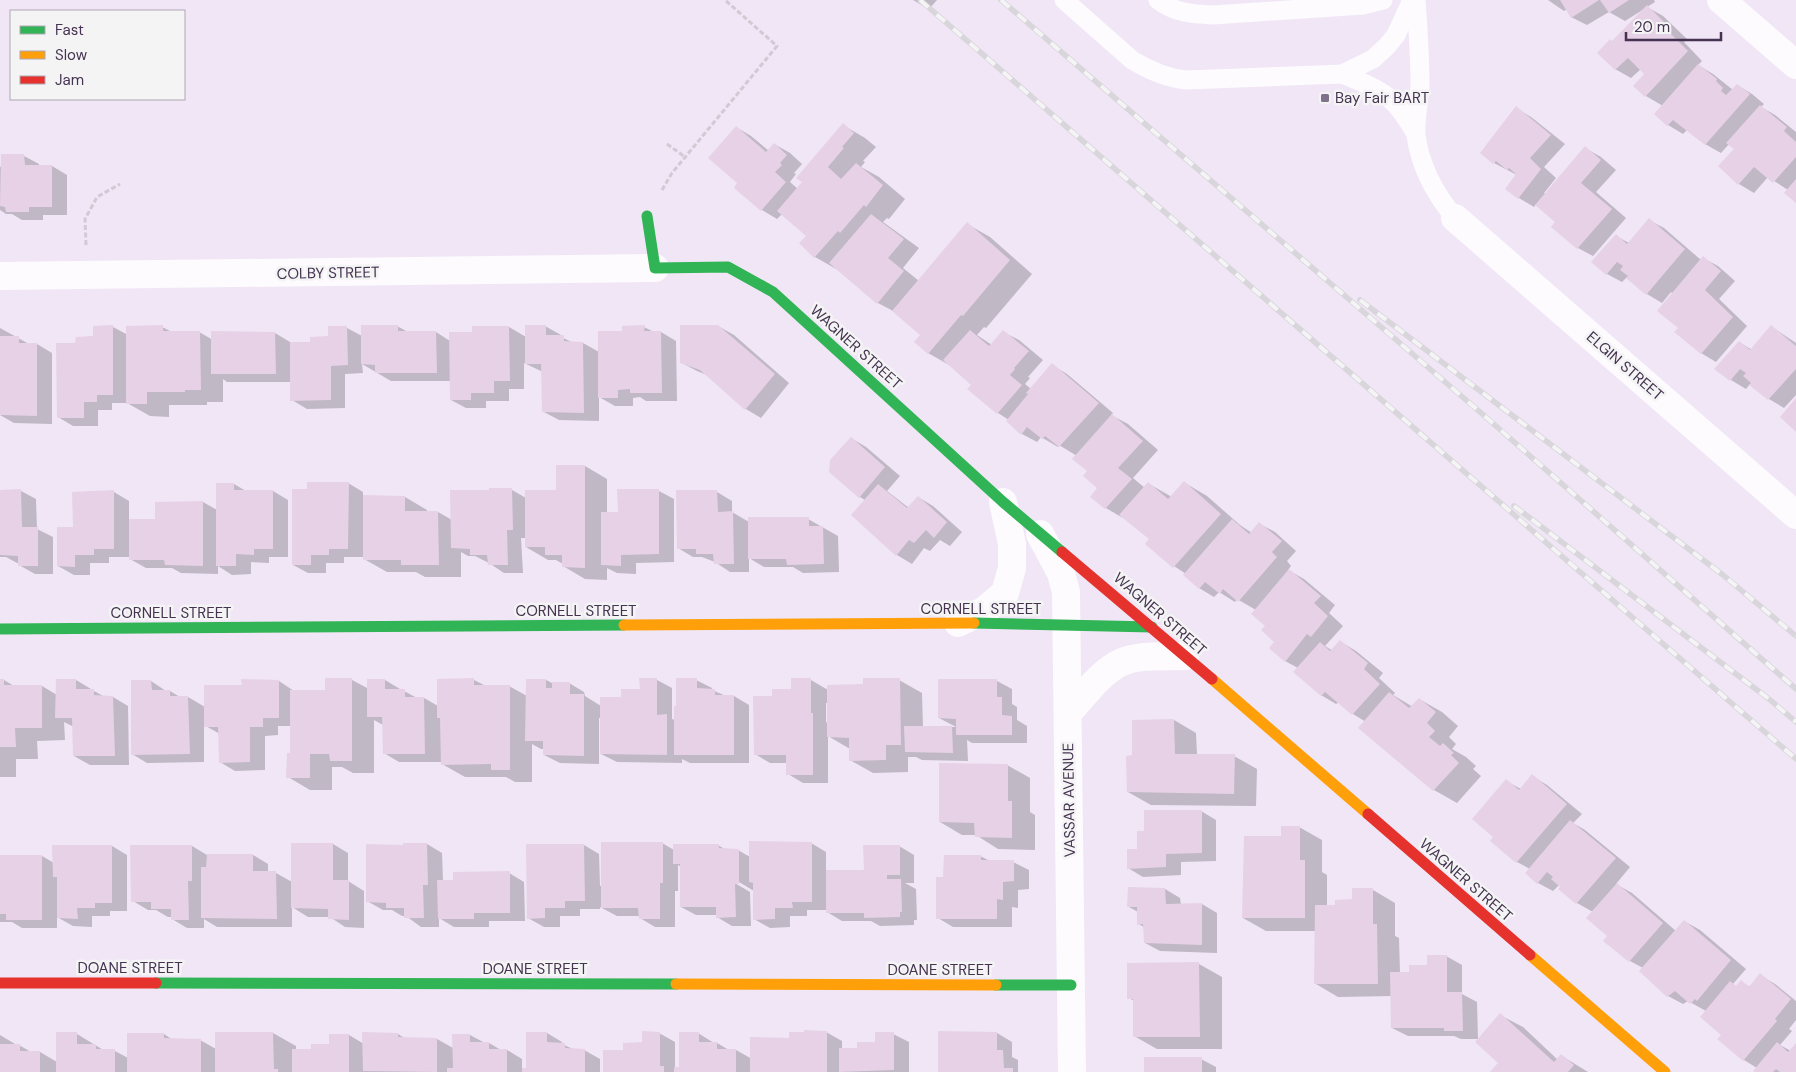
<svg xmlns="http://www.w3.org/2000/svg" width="1796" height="1072" font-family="'DM Sans',sans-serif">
<rect width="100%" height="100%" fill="#f0e6f6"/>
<path fill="#0003" fill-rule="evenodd" d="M913,0H937L929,9Z
M1548,0H1654L1655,2L1647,7L1663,16L1687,39L1684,42L1702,61L1698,65L1713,74L1733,90L1737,85L1752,94L1764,104L1761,107L1775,115L1796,132V201L1788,190L1768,177L1754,193L1739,184L1735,149L1729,144L1721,153L1705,144L1687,130L1683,134L1668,125L1656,114L1663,106L1646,96V74L1641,69L1631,78L1615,69L1613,42L1644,9L1625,21L1609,12L1587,25L1571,17L1567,9L1564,11Z
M1516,108L1531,117L1565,144L1544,167L1556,178L1544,193L1546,194L1585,148L1601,157L1616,170L1596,192L1626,218L1593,256L1578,248L1557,222L1536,204L1534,207L1519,198L1507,188L1517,175L1494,163Z
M843,125L865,138L876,147L863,161L865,162L861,167L879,177L905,199L889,219L887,218L883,222L919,248L903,268L919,281L967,224L990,237L1032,274L986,328L984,327L977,335L992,345L1003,332L1019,340L1043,360L1028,377L1030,378L1025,384L1031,389L1052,365L1067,374L1113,413L1111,415L1128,424L1158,450L1133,478L1145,488L1149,484L1172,497L1185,483L1207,496L1240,525L1252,533L1260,524L1275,532L1296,551L1287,561L1291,566L1288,570L1304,579L1335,605L1329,613L1343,626L1325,646L1333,651L1341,642L1356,651L1383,673L1379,678L1395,693L1393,695L1413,707L1419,699L1442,712L1458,726L1449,737L1456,744L1452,749L1466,757L1476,766L1473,769L1481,776L1457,803L1434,790L1366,722L1353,714L1339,702L1336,704L1321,695L1298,668L1285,661L1276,642L1256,610L1237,599L1235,602L1219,592L1214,597L1199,588L1186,574L1174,566L1150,539L1123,516L1121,517L1106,508L1092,497L1098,488L1089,471L1077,456L1059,445L1058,447L1041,437L1037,442L1022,434L1009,420L998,413L969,389L973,385L951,366L928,353L921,335L893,311L878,303L838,270L815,257L801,243L808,235L782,214L777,219L762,210L735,187L739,183L736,127L751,136L769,151L774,144L790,153L802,164L794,173L796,174L790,182L798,189Z
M24,156L39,164V166H52L67,175V215H43V220H22L12,214H6L0,210V167Z
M1649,220L1664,228L1701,260L1703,258L1718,266L1735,281L1719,299L1747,326L1716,362L1701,353L1680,328L1673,294L1671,292L1662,303L1647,294L1627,277L1622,282L1607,274L1616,236L1629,243Z
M397,326L408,332H436L450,341L474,333L509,327L526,337L545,326L561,335V337L574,343H583L599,352L623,332L644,327L654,332H661L676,341L677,401H646L640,397L633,398V406H615L599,397V421L559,420L544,412L543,372L524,363V389H509V401H486V408H466L451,400V381H391L362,364L363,373L345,374V408L307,409L292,400L291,382H227L223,379V402H207V405H169V417L150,416L127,403H112V410H98V426H73L58,417L76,344L94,338L113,327L128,335L162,327L172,332H199L213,340L275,333L290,342V343H311L329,338L347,328L362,336Z
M718,326L734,335L789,383L761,418L746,409L707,375L697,371L682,363Z
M1772,327L1796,343V395L1784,408L1769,399L1750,384L1746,389L1731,380L1739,342L1752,350Z
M0,328L29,344H37L52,353V424L14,423L0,415Z
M851,438L866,447L900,476L887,491L909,508L918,497L933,506L962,532L950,546L940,540L930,551L924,548L912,564L897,555L865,500L860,497Z
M585,466L607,479V513H619L659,491L674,499V562L636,563V574L617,573L607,568V580L585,579L563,566V564L556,560H548L526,547V538H521L523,573H504L489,563L475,556H468L461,552V577H425L416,572H387L364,559V557H344V563H326V573H308L293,565L309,491L348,483L363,492V496L405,497L427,510V512H438L452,520L512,490L526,498L557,492Z
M234,484L246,491H273L288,500V557H269V563L251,562V574L232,575L218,566V574L181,573L172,568H146L130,559V557H109V563H90V575H74L58,566L74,528L114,492L129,501V520H156V503L203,502L217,510Z
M0,491H21L36,499L37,529L53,537V574H35L19,565V564L6,557H0Z
M717,492L732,501V512L749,522L808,519L838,536L839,572L803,573L793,567H764L749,558V572H730L715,562L702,557H693L678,548Z
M0,680H4L14,686H42L57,695L76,680L91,689V691H94L105,697H113L128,706L129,765H90L74,756V727L64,722L65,740L37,741L38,759H16V777H0Z
M352,680L369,689L385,680L400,689V691H404L417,698H424L438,706V680H474L486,686H509L527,696V680H546L554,684L569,683L584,692L585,696L601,706L641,690L657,680L672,688V719L675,720L677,707L696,680L712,688V690L726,696H734L749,705V763H690L682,759V763L617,762L601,754V718H599V764L560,763L544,755V749H541L532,744V782H515L506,777H465L442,764V762H399L384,753L383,725L374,720V773H353L342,767H332V790H310L288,777L291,755V726H278V735L265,736V770L235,771L220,762V734L204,725V762L147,763L132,754L133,681H151L166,691H170L180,697H188L205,707L243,686L279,681L294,691H326Z
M811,680L828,690L899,680L922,693L923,727H956L939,718L997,681L1012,689V704L1017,707V720L1027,726V743H972L967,740L968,761L922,760L916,757H908V772L873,773L850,760V749L828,736V783H803L788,774L787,763H770L755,754L773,697L792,691ZM826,703H828L829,724L826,722Z
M1174,720L1196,733L1197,755L1234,756L1257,769L1256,806L1151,805L1128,792L1134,757Z
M1007,765L1030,778V812L1035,815V850L998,849L976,835H962L940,822Z
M1532,776L1547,785L1582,814L1573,823L1585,830L1630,867L1616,884L1632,893L1676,931L1684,921L1700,930L1746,969L1733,984L1737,987L1741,982L1750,987L1760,975L1775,984L1796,1001V1020L1789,1029L1792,1031L1780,1045L1791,1051L1796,1045V1072H1756L1757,1068L1744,1060L1719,1039L1722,1035L1706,1011L1688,1001L1683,1004L1668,996L1643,968L1630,961L1608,936L1593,912L1577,903L1560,889L1561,887L1559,885L1553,891L1538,883L1530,869L1517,862L1495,837L1506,781L1521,789Z
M1201,811L1216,820V861L1181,862V875L1143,877L1128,868L1138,851L1146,832Z
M1299,827L1322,840V872L1327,875V907H1336L1354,901L1373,890L1395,903V936L1399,938L1400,973H1411L1428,967L1446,956L1462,965V994L1477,1002L1478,1039H1461L1454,1036H1408L1392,1028V996L1338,997L1316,984V931H1266L1243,918L1282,837Z
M662,843L674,850L718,845L726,850H738L750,857L811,843L826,852V872H865L899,846L914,855V883H905L916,889L917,920H914V925L880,926L871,921H842L827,912V910H807V916H790V927L770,928L754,919V891L734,879L733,882L750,892L751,926H732L717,917V915H696L681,907V867L678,865V891H675V927H655L640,918V916H617L600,907V909H580V916H560V927H544L528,918L584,845L599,854L600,886H602Z
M292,844H333L348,853V881L364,891V928L345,927L330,917H308L292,907V927H217L204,919V928H187L172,919V917H168L156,910H148L133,901L192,846L207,855H253L268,864V873H276L292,882Z
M404,844H427L442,853L443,881H455L509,873L524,882L525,921H489V927H454L439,918V927H421L406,916H402L392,910H383L367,901L405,846Z
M54,846H112L127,855V911H110V916H92V927L73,926L57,917V928H22L12,922H0V856H42L54,863Z
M980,856L990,861L1013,862L1029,870V889L1018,890V908L1012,907V927H953L938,918L944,878Z
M1129,889H1165L1180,898L1181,905L1202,904L1217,913V953L1160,951L1145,943V928L1139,924L1138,912L1129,907Z
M1129,964H1199L1222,977V1049H1157L1134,1036V1001L1129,998Z
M1500,1015L1523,1027L1558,1060L1562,1056L1588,1072H1491L1500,1062Z
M826,1032L842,1041V1050H858L876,1044L893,1034L909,1042V1072H827L820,1068L822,1072H604L624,1052L643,1044L659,1033L675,1042V1069H680L698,1033L714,1043H717L729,1050H736L752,1059L790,1039Z
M216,1033H273L296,1046V1051H312L331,1045L349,1035L364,1044V1034H398L406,1039H437L453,1048L470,1035L485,1043H489L501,1050H507L522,1059V1069H527L547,1033L562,1042V1044L575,1050H584L600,1059V1072H0V1035L15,1044V1045H19L31,1052H40L57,1062L77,1034L105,1051H115L128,1058L164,1034L173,1040H200L216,1049Z
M997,1033L1012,1042V1057L1018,1060V1072H941Z
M1201,1059L1216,1067V1072H1146Z"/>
<path fill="#e6d1e7" d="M1560,0H1599L1571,18Z
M1600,0H1629L1609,13Z
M1647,5L1672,30L1669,32L1688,51L1645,97L1633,86L1644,74L1628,58L1615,70L1597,53L1610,39L1612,41Z
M1698,64L1717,79L1716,81L1723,88L1721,91L1726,95L1737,84L1750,94L1705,145L1673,120L1667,126L1654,114Z
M1760,105L1787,127L1784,131L1796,142V157L1773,183L1754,167L1738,185L1718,166L1734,149L1726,143Z
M1516,106L1551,135L1530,158L1541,169L1518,199L1505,189L1516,174L1509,168L1507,170L1496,161L1493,164L1480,153Z
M843,123L854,133L842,147L844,148L828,167L841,179L856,163L883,185L866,207L864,205L840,233L838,231L814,258L799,243L806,236L777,211L802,182L796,178Z
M736,126L766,152L774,143L787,155L780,163L782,165L775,172L786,182L761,211L734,188L737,183L708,158Z
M1585,146L1601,160L1581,183L1612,209L1577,249L1551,227L1555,222L1535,205Z
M1,154H24L25,165H52V207H29V212H6L5,207L0,206Z
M1796,179V203L1784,193Z
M871,214L904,239L888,258L904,271L877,304L829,263Z
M1649,218L1685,249L1646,295L1626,278L1628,276L1620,270L1623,266L1617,262L1606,275L1591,262L1616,234L1627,244Z
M967,222L1010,260L963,316L961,315L928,354L914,342L920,335L892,311Z
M1703,256L1721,271L1705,290L1733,317L1701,354L1674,332L1678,328L1657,311Z
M113,325V395H97V402H84V418H57L56,343H75L76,337L93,336V326Z
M163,325V331H200L201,390H185V392H147V404H126V326Z
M361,325H398V331H436L437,373H375V365L361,364Z
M525,325H546V335H564V341L583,342L584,413L542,412L541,364H525Z
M645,325L644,331H661L662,393H630V389L618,390V398H598V331H622V326Z
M680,325H718L775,374L745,410L700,370L680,363Z
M1771,325L1796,346V369L1768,400L1749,385L1751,383L1743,376L1746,373L1740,369L1730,381L1714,369L1739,341L1750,350Z
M328,326H347L348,365L331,366V400L290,401V342H310V337L328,336Z
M472,326H509L510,381H494V393H471V400H450L449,332H472Z
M970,330L989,346L1003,330L1029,351L1014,368L1015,369L1010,375L1022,385L997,414L967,389L971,385L943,360Z
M211,331L275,332L276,374H211Z
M0,336H19V343H37V416L0,415Z
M1052,363L1099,403L1059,447L1045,436L1042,439L1027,427L1021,435L1006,421L1028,394L1026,393Z
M1796,398V432L1780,417Z
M1112,414L1143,441L1118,468L1132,479L1105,509L1090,497L1097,488L1083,476L1087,471L1072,459Z
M851,437L885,467L859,498L829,472L830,460Z
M556,465H585V568L562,567V555H545V547H525V490H556Z
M1184,481L1221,514L1173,568L1145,544L1149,539L1119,515L1148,482L1168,499Z
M307,482H349L348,549H329V555H311V565H292V489H307Z
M216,483H234V490H273V549H254V555L236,554V566H216Z
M878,484L907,508L918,496L947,522L934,538L926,530L914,543L909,540L896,556L851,515Z
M489,488H512L513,530H507L508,565H488L487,555H470V549L451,548L450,490H489Z
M21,489L22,527H38V566H18V556L0,555V490Z
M617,489H659V554L621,555V566L601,565V512H618Z
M114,490V549H94V555H75V567L57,566V527H73L72,492Z
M676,490H717L718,512L733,511L734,564H714L713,554H696V549H677Z
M363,495L405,496V511H438L439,565H401V560H363Z
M203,501V566L165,565L164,560H129V519H155V502Z
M748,517H809V526H823L824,564L787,565L786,559H748Z
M1232,519L1249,534L1259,522L1282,541L1272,552L1277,557L1238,602L1223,589L1220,594L1205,582L1199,589L1183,575Z
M1289,569L1321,596L1314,603L1328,616L1311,637L1307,634L1285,662L1269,648L1274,642L1261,630L1265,626L1251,614Z
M1340,640L1368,663L1364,669L1380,684L1352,715L1325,692L1321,696L1293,672L1320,642L1330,651Z
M325,678H352V761H330L329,754H310V778H286L287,753H290V690H325Z
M474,678V685H510V770H491V764L441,765L440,718H437V679Z
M639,678H657V715L667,714V755L600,754V697H621V689H640Z
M676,678H697V688L715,689V695H734V755H674V706H676Z
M791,678H811V713H813V775H786V755H754L753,696H772V689H791Z
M863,678H900L901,745H886V760L849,761V738L827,737V685L863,684Z
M0,679H4V685H42V728H15L16,747H0Z
M56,679H76V689H94V695L113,696L115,756H73L72,718H55Z
M241,679L279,680V718H263V727H250V762L219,763L218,727H204V685H242Z
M367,679H385V689H405V697H424L425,754H383L382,717H367Z
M526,679H546V688H552V682H570V694H584V756L543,755V741H525Z
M938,679H997V697H1002V715L1012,716V735H956V719L938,718Z
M131,680H151L152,690H170V696H188L190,754L131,755Z
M1389,692L1409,708L1419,698L1436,712L1427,723L1435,731L1429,737L1440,746L1443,743L1454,753L1451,755L1459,763L1433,791L1358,728Z
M1174,719L1175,754H1235L1234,794L1127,792L1126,756L1132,755V720Z
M904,726H952L953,753L905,752Z
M939,763L1008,764V801H1012V838L975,837L974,823L939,822Z
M1532,774L1567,804L1516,863L1490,841L1493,837L1472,819L1506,779L1519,790Z
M1144,810H1202V853L1166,854V867L1127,869V849H1137V831H1144Z
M1570,820L1616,858L1576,904L1558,889L1560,887L1551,879L1553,877L1547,872L1537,884L1525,873Z
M1281,826H1300V860H1305V918H1242L1244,836H1281Z
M749,841L812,842V902H792L793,908H775V919L753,920V883L749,882Z
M601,842H663V883H660V919H639L638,908H601Z
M291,843H333V880H349V920L328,919V909L291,908Z
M403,843H427L428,885H423L424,918H404V908H386V903L366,902V844L403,845Z
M526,844H584L585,901H565V908H545V918L527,919Z
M673,844H719V848L739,849V884H735L736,917L716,918V907H680V864H673Z
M52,845H112V903H95V908H77L78,919L57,918V877H53Z
M130,845H192V881H188L189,920H171V909H151V902H131Z
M863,845H900V875H887V879H901L902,912H900V917L864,918V913H826V870H864Z
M207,854H253V871H276L277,919L201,918V867H206Z
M0,855H42V920H6V914H0Z
M944,855H981V860H1014V881L1003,882V900L997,899V919H936V877H943Z
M510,871V913H474V919H438L437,880H453V872Z
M1617,883L1663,923L1629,962L1603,941L1607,936L1586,918Z
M1128,887L1165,888L1166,904L1202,903V945L1144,943L1143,924L1137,925V907H1127Z
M1352,888H1373V924H1377L1378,984H1314L1315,905H1335V900L1352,899Z
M1684,920L1731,960L1697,1001L1695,999L1690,1004L1675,991L1667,997L1639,971Z
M1427,955H1447V992H1462L1463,1031H1444V1028H1391L1390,972H1409V965H1427Z
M1199,962L1200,1037H1133V999H1127V963Z
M1760,973L1791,999L1775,1019L1777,1021L1743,1061L1717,1039L1721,1035L1700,1017L1730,981L1736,986L1741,980L1749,987Z
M1500,1013L1554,1062L1561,1054L1574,1065L1568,1072H1490L1498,1063L1475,1042Z
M804,1030L827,1031V1072H750V1037L789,1038V1032H804Z
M642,1031L660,1032V1066H664V1072H603V1050H623V1043L642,1042Z
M938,1031L997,1032V1050H1003L1004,1068H1013V1072H938Z
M56,1032H77V1044H96V1049H115V1072H56Z
M215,1032H273L274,1069H278V1072H215Z
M362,1032L398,1033V1037L437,1038V1072L363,1071Z
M526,1032H547V1042L565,1043V1048L585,1049V1072H522V1068H526Z
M679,1032H699V1042H717V1049H736V1072H674V1067H679Z
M875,1032H894V1070L839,1072V1048H857V1042H875Z
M127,1033H164V1038L201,1039V1072H127Z
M329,1034H349V1072H292V1049H311V1044H329Z
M452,1034H470V1042H489V1049H507V1072H447V1068H453Z
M1777,1042L1788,1052L1796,1043V1072H1780L1776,1069L1773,1072H1754L1753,1071Z
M0,1044H20V1051H40V1072H0Z
M1144,1057H1202V1072H1144Z"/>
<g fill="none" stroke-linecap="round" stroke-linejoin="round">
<path stroke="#d0cad3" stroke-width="3" stroke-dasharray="5 2.5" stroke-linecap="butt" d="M667,144L685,157
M662,190L672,173L777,46L725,0
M86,245L85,219L97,197L120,184"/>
<path stroke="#fdfbfe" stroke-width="19" d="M1064,0L1132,60C1150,71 1166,78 1186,80L1342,74L1373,59L1387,46L1396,35L1412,0
M1158,0C1174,13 1193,14 1213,15L1363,5L1383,0
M1416,0C1418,28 1420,56 1420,85C1419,101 1415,119 1416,135C1420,166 1435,194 1455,218
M1342,74C1383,91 1393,94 1416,134"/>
<path stroke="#fdfbfe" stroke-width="28" d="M1721,0L1796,65
M1455,218L1796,515
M0,276L655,268
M1040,534L1061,573L1066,592L1072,1072
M958,623L985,610L1005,593L1012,568V544L1003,502
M1068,713C1084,696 1100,672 1122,662C1141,654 1165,657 1185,656"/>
<path stroke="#30b455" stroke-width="11" d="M647,216L655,268L728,267L773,292L1003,502L1062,552
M974,623L1152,627
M0,629L624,625
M156,983L676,984
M996,985H1071"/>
<path stroke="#ff9f0a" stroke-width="11" d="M624,625L974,623
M1212,679L1368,814
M1530,955L1665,1072
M676,984L996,985"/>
<path stroke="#e5322d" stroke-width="11" d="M1062,552L1212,679
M1368,814L1530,955
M0,983H156"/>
<g stroke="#d8d5db" stroke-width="5.5">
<path id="rail" d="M920,0L1796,759
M1001,0L1480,412L1796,689
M1360,300L1723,575L1796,636
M1514,506L1769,699L1796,722"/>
</g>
<use href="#rail" stroke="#f4f4f4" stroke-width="4" stroke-dasharray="11" stroke-linecap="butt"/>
</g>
<rect fill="#81728b" stroke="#f4f4f4" stroke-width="2" x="1320" y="93" width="10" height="10" rx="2.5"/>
<g text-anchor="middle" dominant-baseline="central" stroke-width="5" stroke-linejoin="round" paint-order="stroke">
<g font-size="15" fill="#453351" stroke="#f4f4f4" text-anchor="start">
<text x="1335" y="98">Bay Fair BART</text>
</g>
<g font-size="15" fill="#453351" stroke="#f4f4f4">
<text transform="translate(328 273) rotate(-1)">COLBY STREET</text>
<text transform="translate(856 347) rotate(42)">WAGNER STREET</text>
<text transform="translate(1625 366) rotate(41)">ELGIN STREET</text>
<text x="981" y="609">CORNELL STREET</text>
<text x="576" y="611">CORNELL STREET</text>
<text x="171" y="613">CORNELL STREET</text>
<text transform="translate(1160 614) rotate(41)">WAGNER STREET</text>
<text transform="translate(1069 800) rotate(-91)">VASSAR AVENUE</text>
<text transform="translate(1466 880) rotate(41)">WAGNER STREET</text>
<text x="130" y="968">DOANE STREET</text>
<text x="535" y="969">DOANE STREET</text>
<text x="940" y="970">DOANE STREET</text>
</g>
</g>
<rect x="10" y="10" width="175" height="90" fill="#f4f4f4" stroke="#aea7b3"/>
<rect x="20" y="26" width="25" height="8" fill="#30b455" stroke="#aea7b3"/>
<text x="55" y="35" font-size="15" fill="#453351">Fast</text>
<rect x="20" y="51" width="25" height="8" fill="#ff9f0a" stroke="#aea7b3"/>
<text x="55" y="60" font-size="15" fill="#453351">Slow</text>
<rect x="20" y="76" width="25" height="8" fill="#e5322d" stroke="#aea7b3"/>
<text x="55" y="85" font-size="15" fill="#453351">Jam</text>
<path d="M1626 32v8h95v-8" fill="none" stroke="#453351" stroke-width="2.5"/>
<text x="1634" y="32" font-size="15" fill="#453351" stroke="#f4f4f4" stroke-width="4" paint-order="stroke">20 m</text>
</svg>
